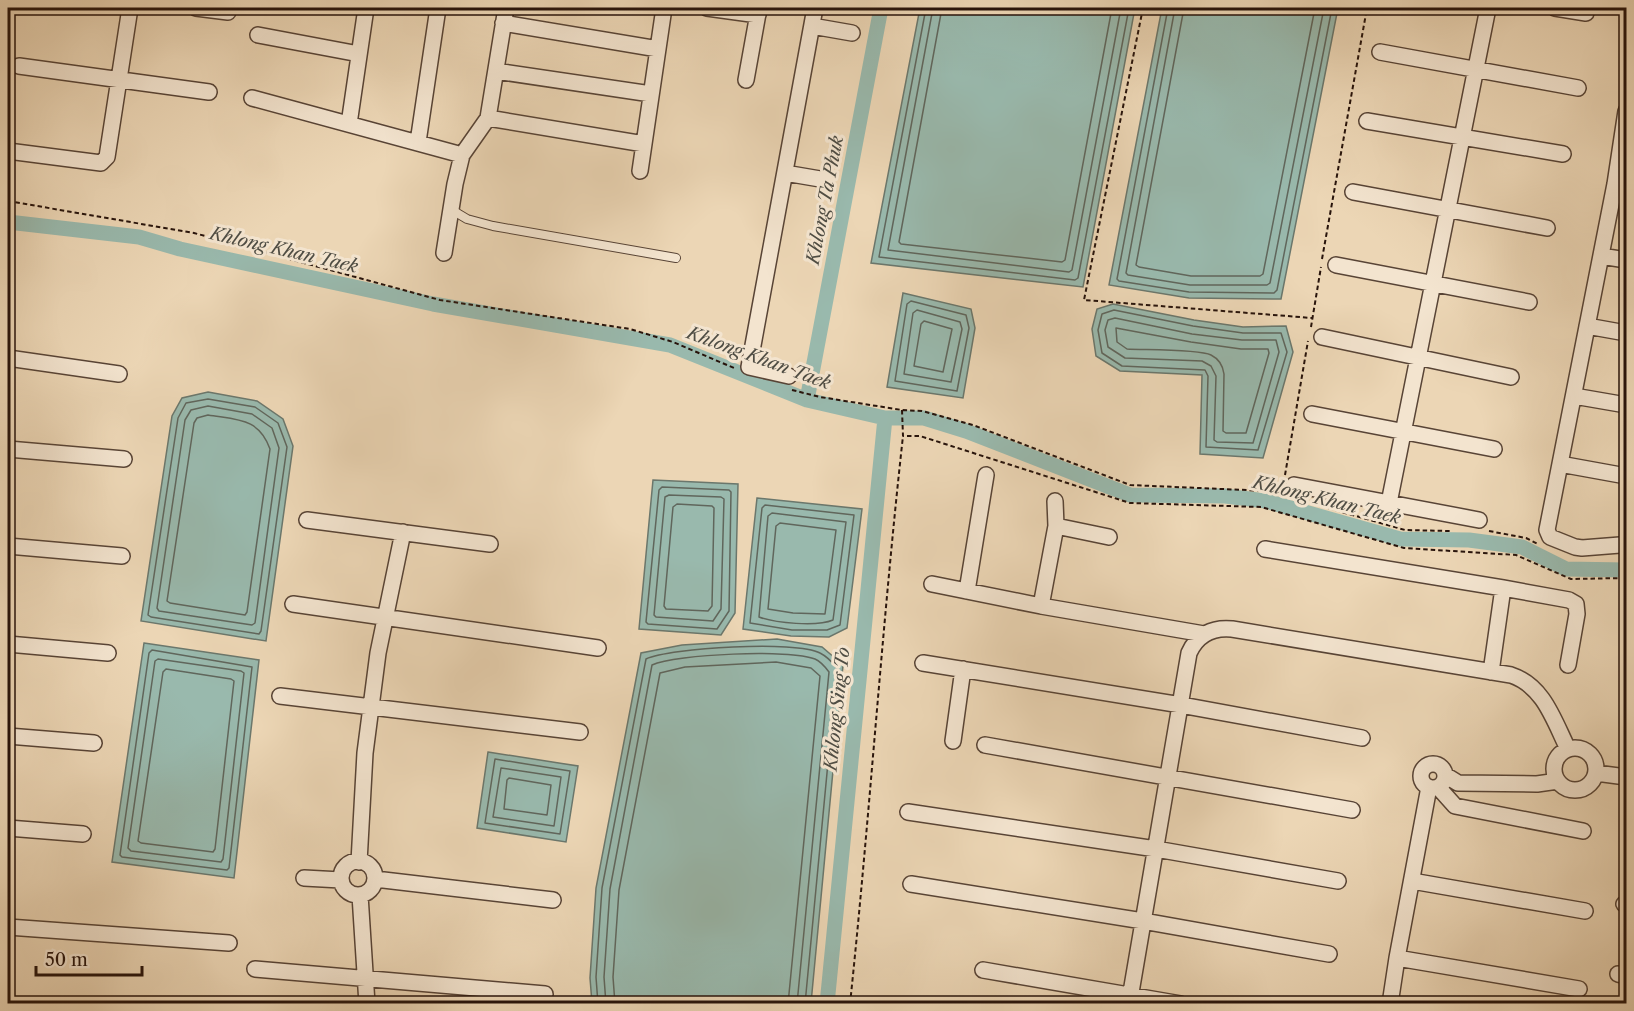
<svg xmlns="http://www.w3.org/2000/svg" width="1634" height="1011" font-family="'Libre Caslon Text',serif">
<rect width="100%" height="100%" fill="#ecd6b5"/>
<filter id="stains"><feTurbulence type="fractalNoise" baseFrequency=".00333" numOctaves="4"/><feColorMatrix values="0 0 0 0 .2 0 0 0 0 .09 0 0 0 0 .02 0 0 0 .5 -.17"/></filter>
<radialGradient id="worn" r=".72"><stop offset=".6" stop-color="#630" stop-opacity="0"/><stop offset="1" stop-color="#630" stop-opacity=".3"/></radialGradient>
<path fill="#99b9ad" stroke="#6b776c" stroke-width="1.5" d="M920,8H1135L1083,287L871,263Z
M1162,8H1338L1281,299L1189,298L1109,285Z
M903,293L971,309L975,328L963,398L887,387Z
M1113,304L1194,320L1243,327L1286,326L1293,352L1263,458L1200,454L1202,375L1120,371L1096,356L1092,329L1097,309Z
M208,392L257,401L283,419L293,446L266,641L141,621L172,416L182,398Z
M653,480L738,484L735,613L721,635L639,629Z
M757,498L862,509L847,628L829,637L791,636L743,629Z
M777,639L822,647L843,665L811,1003H592L590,978L596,888L641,653L682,645Z
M144,643L259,660L234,878L112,862Z
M488,752L578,766L566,842L477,828Z"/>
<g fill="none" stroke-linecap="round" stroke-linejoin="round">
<path stroke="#60665c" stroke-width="1.5" d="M926,8L879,257L1075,280L1078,278L1129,8
M933,8L888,250L1069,272L1072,270L1121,8
M942,8L899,242L901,244L1062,262L1065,260L1112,8
M1168,8L1117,279L1119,281L1189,292L1274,293L1277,290L1332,8
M1175,8L1126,273L1128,275L1190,285H1267L1270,283L1324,8
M1184,8L1136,265L1139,267L1191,276H1260L1263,274L1315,8
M911,301L966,315L969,328L957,391L895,381L907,304Z
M917,310L960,322L962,329L951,382L904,374L913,313Z
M1114,310L1193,326L1243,333H1281L1287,352L1258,450L1206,447L1208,376L1205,370L1122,366L1102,353L1098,330L1102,314Z
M1115,318L1192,334L1242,340H1276L1279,352L1253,443L1217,442L1214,440L1216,376L1211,366L1202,361L1125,358L1108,347L1105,330L1108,320Z
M924,321L952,329L943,372L914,366L921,324Z
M1116,328L1191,342L1241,349H1268L1269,353L1246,433H1226L1223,431L1224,374C1223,366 1219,359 1211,355C1199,349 1144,350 1127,349L1117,342Z
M208,399L255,407L278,423L287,447L261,631L259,634L151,617L148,615L178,418L186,403Z
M208,406L252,414L272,428L279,448L255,623L252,625L159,611L157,608L185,420L191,410Z
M208,415C238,420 259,418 270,449L247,612L245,615L170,603L167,601L194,423L197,418Z
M662,487L729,490L731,492L729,611L717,629L648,624L646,622L659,490Z
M669,495L721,497L724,499L721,609L713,621L656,617L654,615L665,497Z
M677,504L712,506L714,508L712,606L708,611L666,609L664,606L673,507Z
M765,505L854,515L840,625L827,630H792L750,623L762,508Z
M772,513L846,522L833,620C817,627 775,623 759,617L768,516Z
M780,523L836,530L825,614L793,613L768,609L776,526Z
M152,650L252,667L229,868L227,870L122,857L120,855L149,653Z
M158,659L241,671L244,673L223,859L221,862L131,851L128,848L155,661Z
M166,669L231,679L234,681L215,849L213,852L141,843L138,841L163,672Z
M495,759L570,771L560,834L485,823Z
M501,768L561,777L554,826L493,817Z
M509,778L551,785L547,815L504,809L507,780Z
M598,1004L596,977L602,888L646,659C670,648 796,640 820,653C826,656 833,663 837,668L805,1004
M606,1004L604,977L610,889L652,665C676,654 790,649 815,659C820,661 826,668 829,672L797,1004
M615,1004L613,977L619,890L660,673L685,667L776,662L811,668L820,676L788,1004"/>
<path stroke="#99b9ad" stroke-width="15" d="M8,222L139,237L180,249L433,304L670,345L807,400L885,418H924L966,431L1130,495L1225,496L1266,501L1400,539L1469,540L1522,547L1566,569L1626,570
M807,400L881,8
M827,1004L885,418"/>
<g stroke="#584436" stroke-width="10">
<path id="service" d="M452,210L467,219L493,226L676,258"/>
</g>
<g stroke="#584436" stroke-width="18">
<path id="minor" d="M196,8L228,12
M707,8L758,15
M1555,8L1586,13
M503,23L658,49
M812,26L852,33
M258,35L359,54
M1380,52L1578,88
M19,66L209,92
M496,71L651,94
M746,80L759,8
M252,98L462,155
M488,118L644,144
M1367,121L1563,154
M349,124L366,8
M418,142L438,8
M8,151L101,163L107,157L130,8
M640,171L664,8
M785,173L826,180
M1353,192L1547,228
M444,253L455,184L462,155L488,118L506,8
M1601,256L1626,260
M1336,265L1529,302
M1587,326L1626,333
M1322,337L1511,377
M8,358L119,374
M789,376L749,367L815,8
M1574,396L1626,405
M1312,414L1494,449
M8,449L124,459
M1560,464L1626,476
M1294,485L1479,520
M1389,503L1488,8
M307,520L490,544
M1056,526L1109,537
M1620,545L1582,548L1575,547L1550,537L1547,530L1615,184L1626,111
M8,546L122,556
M1265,549L1503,588L1569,600L1576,604L1577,614L1568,665
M932,584L1041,606L1204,634
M967,591L986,475
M293,604L598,648
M1041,606L1056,526L1055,501
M8,644L108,653
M923,663L1181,705L1362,738
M1491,672L1503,588
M280,696L580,732
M8,736L94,743
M953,741L963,669
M985,745L1352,810
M1554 769a21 21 0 1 1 42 0a21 21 0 1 1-42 0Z
M1421 776a12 12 0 1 1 24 0a12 12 0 1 1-24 0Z
M1596,773L1626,777
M1445,775L1458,783L1537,784L1558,781
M1438,787L1455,806L1583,831
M908,812L1156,849L1338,881
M8,828L83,834
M341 878a17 17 0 1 1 34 0a17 17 0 1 1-34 0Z
M359,862L365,753L378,653L403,532
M304,878L341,880
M375,879L553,900
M1412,881L1585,911
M911,884L1143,921L1329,954
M360,895L367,1004
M1624,904L1626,905
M8,927L229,943
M1397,958L1579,989
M255,969L545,994
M983,970L1181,1004
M1618,974L1626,976
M1129,1004L1189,653C1197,635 1212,627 1232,629L1511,675C1544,686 1554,721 1568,749
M1390,1004L1397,958L1429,787"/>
</g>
<path stroke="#27130b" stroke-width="2" stroke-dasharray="4.5 3" stroke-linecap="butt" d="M1143,8L1084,300L1312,318
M8,201L194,233L440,300L630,329L673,342L734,368
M1322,259L1367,8
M1311,327L1321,267
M792,390L820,397L902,410L922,411L973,425L1130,485L1268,491L1284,496
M902,410L903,436H920L1130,503L1261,507L1404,548L1516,555L1571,579L1626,578
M1285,475L1308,341
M1321,506L1405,530L1450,531
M1489,531L1526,538L1538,544
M850,1004C870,814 882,625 903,436"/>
<use href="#service" stroke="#f3e4cf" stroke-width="8"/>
<use href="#minor" stroke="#f3e4cf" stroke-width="15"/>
</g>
<g text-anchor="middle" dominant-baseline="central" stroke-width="6" stroke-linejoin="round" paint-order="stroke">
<g font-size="18" font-style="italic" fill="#4f4d44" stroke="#f3e4cf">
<text transform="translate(825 200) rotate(-79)">Khlong Ta Phuk</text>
<text transform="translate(284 250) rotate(13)">Khlong Khan Taek</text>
<text transform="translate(759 358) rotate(20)">Khlong Khan Taek</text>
<text transform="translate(1327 500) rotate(14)">Khlong Khan Taek</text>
<text transform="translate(837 709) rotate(-84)">Khlong Sing To</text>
</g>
</g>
<rect width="1634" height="1011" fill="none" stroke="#ecd6b5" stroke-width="30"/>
<rect x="9" y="9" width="1616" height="993" fill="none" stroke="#27130b" stroke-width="3"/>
<rect x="15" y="15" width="1604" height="981" fill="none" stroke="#27130b" stroke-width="1.5"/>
<path d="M36 966v9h106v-9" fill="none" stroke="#27130b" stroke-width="3"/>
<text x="45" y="966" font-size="18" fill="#27130b" stroke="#f3e4cf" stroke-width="4.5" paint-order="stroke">50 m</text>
<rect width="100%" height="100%" filter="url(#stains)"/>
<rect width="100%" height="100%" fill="url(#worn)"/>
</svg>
